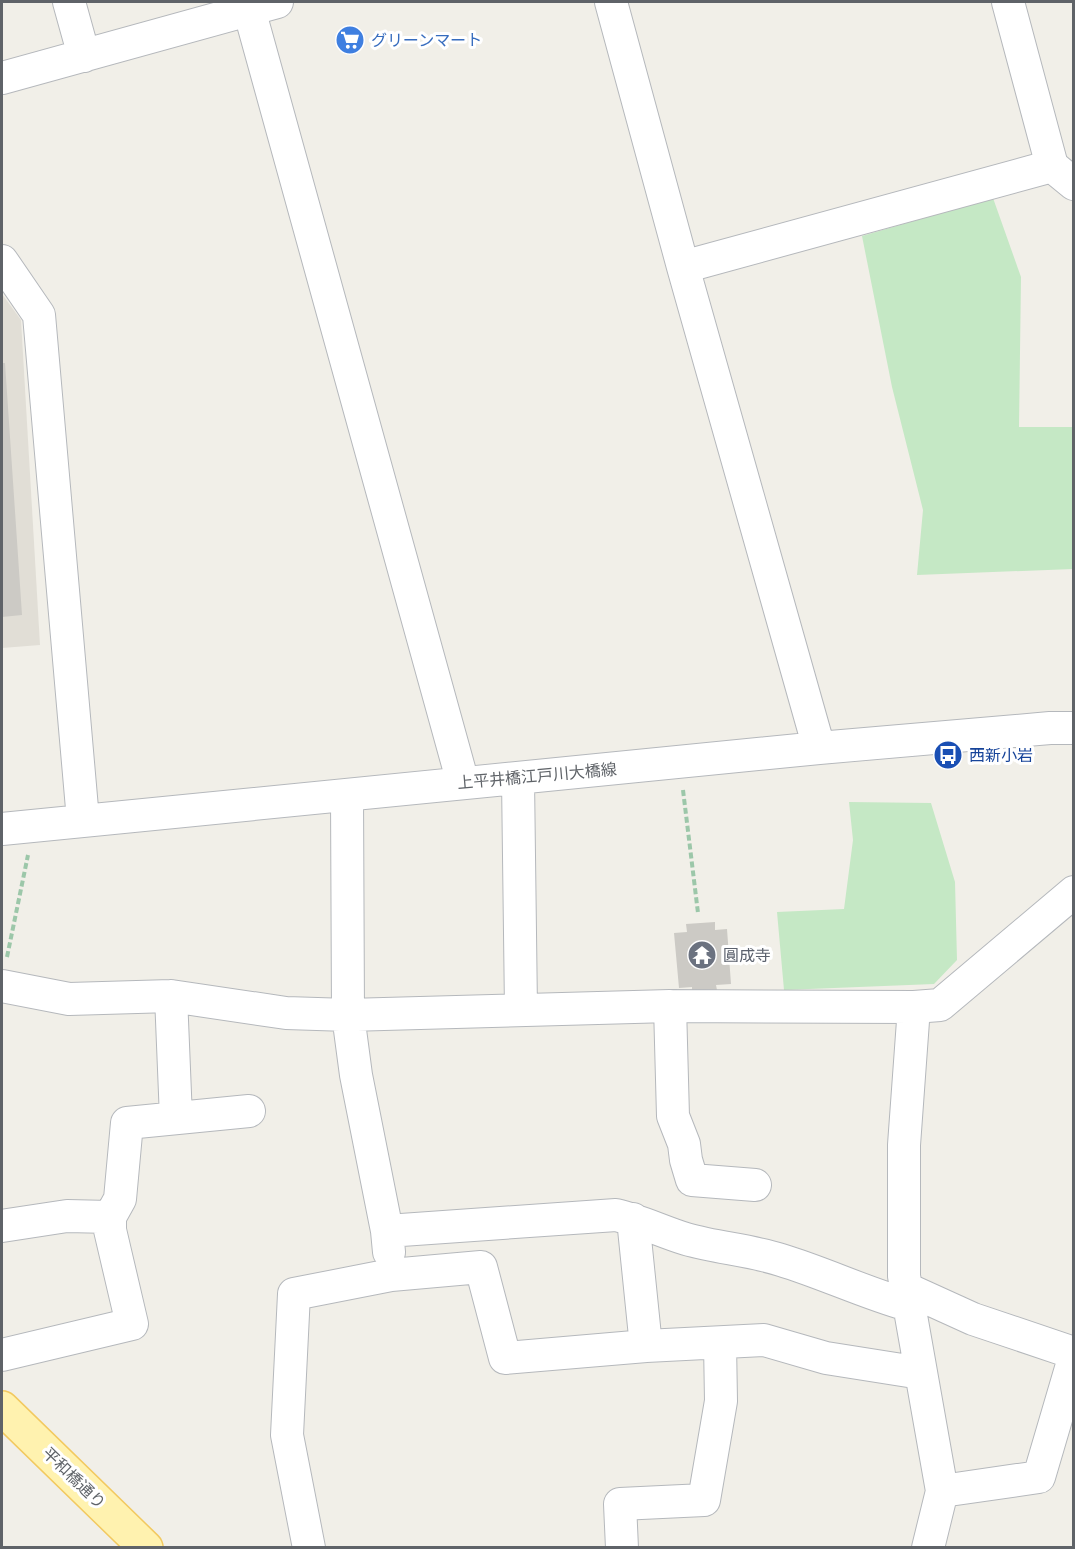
<svg xmlns="http://www.w3.org/2000/svg" width="1075" height="1549" font-family="Rubik,'Noto Sans JP',sans-serif">
<rect width="100%" height="100%" fill="#f1efe8"/>
<path fill="#e1ded6" d="M2,294L21,320L40,645L2,648Z"/>
<path fill="#c5e8c5" d="M993,198L1021,277L1019,427H1073V569L917,575L923,510L892,387L862,236Z
M849,802L931,803L955,882L957,960L934,984L784,990L777,912L844,909L853,840Z"/>
<path fill="#cccac5" d="M2,363H5L22,615L2,617Z
M715,922V930L727,929L731,984L716,985L717,990L692,992V987L679,988L674,933L687,932L686,924Z"/>
<g fill="none" stroke-linecap="round" stroke-linejoin="round">
<g stroke="#b5b8bc" stroke-width="34">
<path id="minor" d="M69,2L84,56
M247,2L463,783
M611,2L683,267L819,748
M1008,2L1052,166L1074,184
M2,78L277,2
M2,261L39,315L83,820
M683,267L1052,166
M518,779L521,1010
M347,795L348,1015L356,1075L387,1231L389,1252
M2,829L819,748L1050,728H1074
M2,986L69,999L171,996L286,1013L348,1015L670,1006L914,1007L940,1005L1074,892
M171,996L176,1118
M670,1006L673,1116L684,1144L686,1160L692,1180L755,1185
M914,1007L904,1145V1276L942,1491L928,1548
M633,1219L646,1346
M2,1226L67,1216L110,1217
M387,1231L616,1215C641,1221 663,1232 686,1239C717,1248 750,1250 781,1260C824,1273 865,1293 908,1305
M907,1289L973,1319L1074,1353
M2,1355L132,1324L110,1230V1217L120,1199L127,1123L249,1111
M942,1491L1039,1477L1074,1358
M309,1548L287,1435L294,1294L391,1275L481,1267L505,1358L646,1346L764,1340L826,1358L921,1373
M622,1548L620,1504L704,1500L721,1401L720,1343"/>
</g>
<g stroke="#f2c960" stroke-width="36">
<path id="major" d="M2,1408L146,1548"/>
</g>
<path stroke="#9cc7a9" stroke-width="4" stroke-dasharray="6 3" stroke-linecap="butt" d="M683,790L698,913
M7,957L28,855"/>
<use href="#minor" stroke="#fff" stroke-width="32"/>
<use href="#major" stroke="#fff2af" stroke-width="33"/>
</g>
<defs>
<g id="supermarket-disc" transform="scale(1.5)"><circle r="9.5" fill="#3f7fe0" stroke="#fff"/><path d="M-6-5.5h2.5l.6 2H6L4.5 2H-2.5L-4.4-4H-6ZM-1.5 3.2a1.3 1.3 0 1 0 .1 0ZM3 3.2a1.3 1.3 0 1 0 .1 0Z" fill="#fff"/></g>
<g id="bus-disc" transform="scale(1.5)"><circle r="9.5" fill="#1a4fb4" stroke="#fff"/><path d="M-5-6H5V4H4V6H2V4H-2V6H-4V4H-5ZM-3.5-4V0h7V-4ZM-3.5 1.2v1.5H-2V1.2ZM2 1.2v1.5H3.5V1.2Z" fill="#fff"/></g>
<g id="temple-disc" transform="scale(1.5)"><circle r="9.5" fill="#6b7280" stroke="#fff"/><path d="M0-6L5-2H3V0L6.5 2.5H4V6H1.5V3h-3V6H-4V2.5H-6.5L-3 0V-2H-5Z" fill="#fff"/></g>
</defs>
<g fill-rule="evenodd">
<use href="#supermarket-disc" x="350" y="40"/>
<use href="#bus-disc" x="948" y="755"/>
<use href="#temple-disc" x="702" y="955"/>
</g>
<g text-anchor="middle" dominant-baseline="central" stroke-width="6" stroke-linejoin="round" paint-order="stroke">
<g font-size="16" fill="#366cbe" stroke="#fff" text-anchor="start">
<text x="371" y="40">グリーンマート</text>
</g>
<g font-size="16" fill="#164399" stroke="#fff" text-anchor="start">
<text x="969" y="755">西新小岩</text>
</g>
<g font-size="16" fill="#5f6368" stroke="#fff">
<text transform="translate(537 776) rotate(-5)">上平井橋江戸川大橋線</text>
<text transform="translate(74 1478) rotate(44)">平和橋通り</text>
</g>
<g font-size="16" fill="#5b616d" stroke="#fff" text-anchor="start">
<text x="723" y="955">圓成寺</text>
</g>
</g>
<rect width="1075" height="1549" fill="none" stroke="#5f6368" stroke-width="6"/>
</svg>
